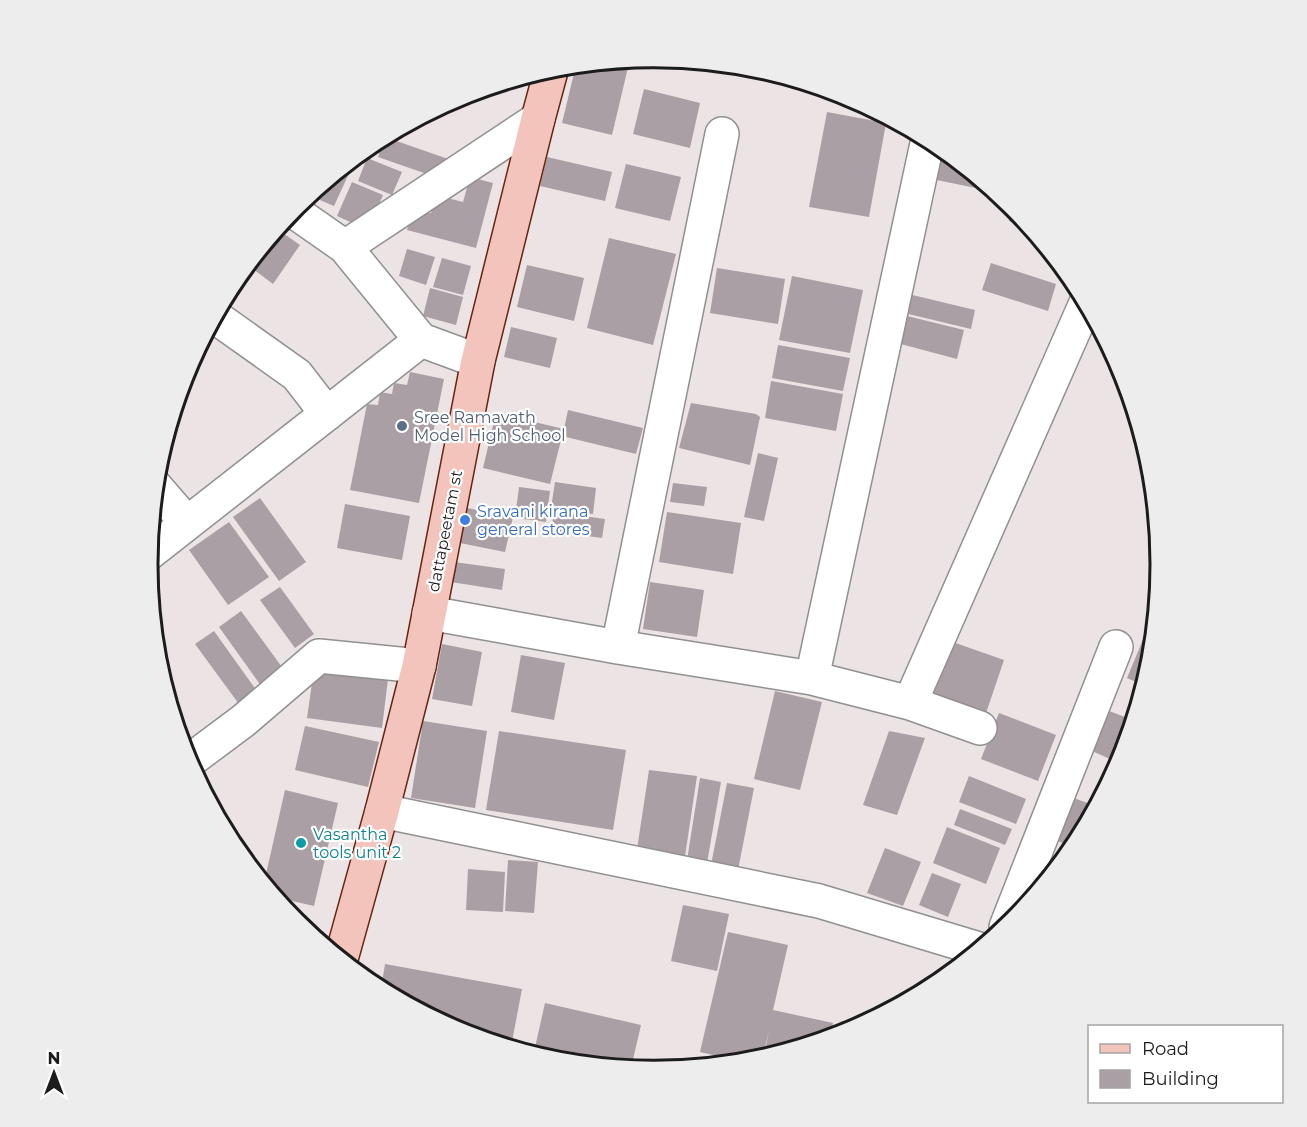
<svg xmlns="http://www.w3.org/2000/svg" width="1307" height="1127" font-family="Montserrat,sans-serif">
<rect width="100%" height="100%" fill="#ece3e5"/>
<path fill="#aa9fa4" d="M630,59L612,135L562,123L576,65Z
M766,71L793,79L792,81L765,74Z
M644,89L700,103L690,148L633,134Z
M827,112L886,123L869,217L809,207Z
M385,137L451,160L444,180L378,157Z
M379,139L376,147L369,145L372,142Z
M937,153L952,156L995,192L932,179Z
M547,157L612,172L605,201L540,186Z
M367,158L402,172L392,195L358,181Z
M626,164L681,177L670,221L615,208Z
M344,166L351,169L334,206L308,195Z
M470,177L493,183L476,248L407,230L413,208L431,213L436,195L463,202Z
M352,182L383,195L368,230L337,216Z
M1014,208L1031,228L1009,221Z
M280,231L300,245L273,284L253,269Z
M609,238L676,254L653,345L587,328Z
M407,249L435,257L426,285L399,276Z
M442,258L471,266L463,295L433,287Z
M991,263L1056,284L1048,311L982,290Z
M527,265L584,278L574,321L517,307Z
M717,268L785,279L778,324L710,313Z
M792,276L863,290L850,353L779,340Z
M430,288L463,297L456,325L423,316Z
M904,293L975,310L971,329L900,312Z
M903,315L964,330L957,359L897,343Z
M511,327L557,338L550,368L504,357Z
M778,345L850,358L843,391L772,378Z
M410,372L444,379L419,503L350,490L367,404L378,405L380,392L392,394L394,383L407,385Z
M771,381L843,394L836,431L765,418Z
M691,403L756,414L760,417L750,465L679,448Z
M568,410L643,428L636,454L562,436L550,484L483,468L496,413L564,429Z
M758,453L778,458L764,521L744,517Z
M555,482L596,488L593,514L551,508Z
M673,483L707,487L704,506L670,502Z
M519,487L550,491L546,522L515,518Z
M260,498L306,562L279,581L233,517Z
M153,501L165,518L150,528Z
M345,504L410,516L402,560L337,548Z
M462,507L513,517L505,552L455,542Z
M554,512L605,519L602,538L551,531Z
M667,512L741,523L733,574L659,562Z
M229,522L269,577L228,605L189,550Z
M454,562L505,569L502,590L451,582Z
M650,582L704,590L697,637L643,629Z
M280,587L314,634L295,648L260,600Z
M241,611L287,674L264,690L219,627Z
M214,631L262,698L244,711L195,644Z
M1144,637L1152,640L1150,663L1143,685L1127,678Z
M947,640L1004,660L985,716L927,696Z
M442,644L482,652L472,706L432,699Z
M521,655L565,663L554,720L511,712Z
M314,669L388,679L382,728L307,718Z
M165,690L179,709L172,714Z
M775,691L822,702L800,790L754,779Z
M1109,711L1133,720L1119,763L1092,751Z
M999,713L1056,735L1038,781L981,759Z
M423,721L487,731L475,808L411,798Z
M305,726L379,742L368,787L295,770Z
M499,731L626,750L613,830L486,810Z
M889,731L925,738L897,815L863,805Z
M649,770L697,776L684,863L636,856Z
M969,776L1026,799L1016,824L959,802Z
M700,778L721,782L707,863L687,860Z
M727,783L754,788L738,870L711,865Z
M285,790L338,803L314,906L275,897L264,883Z
M1069,796L1095,806L1073,847L1050,838Z
M960,809L1012,829L1005,845L954,825Z
M947,827L1000,848L986,884L933,863Z
M885,848L921,862L903,906L867,893Z
M508,860L538,862L534,913L505,911Z
M1044,863L1056,867L1023,908Z
M468,869L505,872L503,912L466,910Z
M932,873L961,884L948,917L919,905Z
M683,905L729,914L717,971L671,961Z
M728,932L788,945L773,1010L833,1023L830,1037L764,1057L769,1030L763,1057L752,1060L740,1061L700,1052Z
M385,964L522,989L511,1047L459,1031L381,989Z
M545,1003L641,1025L631,1068L586,1063L534,1052Z
M841,1021L856,1027L838,1034Z"/>
<g fill="none" stroke-linecap="round" stroke-linejoin="round">
<g stroke="#909090" stroke-width="36">
<path id="street" d="M292,210L345,247L421,340L478,361
M345,247L538,119
M214,316L297,375L327,414
M155,486L187,523
M148,554L421,340
M429,613L618,647L812,678L910,703L1086,303
M618,647L722,134
M812,678L928,139
M910,703L980,728
M188,762L243,721L319,656L419,666
M382,811L819,901L979,949
M1006,927L1116,647"/>
</g>
<g stroke="#67230f" stroke-width="36">
<path id="secondary" d="M341,959L382,811L419,666L478,361L538,119L552,67"/>
</g>
<use href="#street" stroke="#fff" stroke-width="33"/>
<use href="#secondary" stroke="#f2c4bb" stroke-width="33"/>
</g>
<circle fill="#5c6f8a" stroke="#fff" stroke-width="2" cx="402" cy="426" r="6"/>
<circle fill="#3f7fe0" stroke="#fff" stroke-width="2" cx="465" cy="520" r="6"/>
<circle fill="#0f9aa8" stroke="#fff" stroke-width="2" cx="301" cy="843" r="6"/>
<g text-anchor="middle" dominant-baseline="central" stroke-width="4.5" stroke-linejoin="round" paint-order="stroke">
<g font-size="16" fill="#4e5e75" stroke="#fff" text-anchor="start">
<text x="414" y="417">Sree Ramavath<tspan x="414" dy="18">Model High School</tspan></text>
</g>
<g font-size="16" fill="#366cbe" stroke="#fff" text-anchor="start">
<text x="477" y="511">Sravani kirana<tspan x="477" dy="18">general stores</tspan></text>
</g>
<g font-size="16" fill="#1c1c1c" stroke="#fff">
<text transform="translate(445 531) rotate(-79)">dattapeetam st</text>
</g>
<g font-size="16" fill="#0d838f" stroke="#fff" text-anchor="start">
<text x="313" y="834">Vasantha<tspan x="313" dy="18">tools unit 2</tspan></text>
</g>
</g>
<path d="M0 0H1307V1127H0ZM158 564a496 496 0 1 1 992 0a496 496 0 1 1-992 0Z" fill="#ededed" fill-rule="evenodd"/>
<path fill="none" stroke="#1c1c1c" stroke-width="3" d="M158 564a496 496 0 1 1 992 0a496 496 0 1 1-992 0Z"/>
<rect x="1088" y="1025" width="195" height="78" fill="#ffffff" stroke="#a4a4a4" stroke-width="1.5"/>
<rect x="1100" y="1044" width="30" height="9" fill="#f2c4bb" stroke="#a4a4a4" stroke-width="1.5"/>
<text x="1142" y="1055" font-size="18" fill="#1c1c1c">Road</text>
<rect x="1100" y="1070" width="30" height="18" fill="#aa9fa4" stroke="#a4a4a4" stroke-width="1.5"/>
<text x="1142" y="1085" font-size="18" fill="#1c1c1c">Building</text>
<g transform="translate(54 1073)" stroke="#ffffff" stroke-width="4.5" paint-order="stroke">
<path d="M0-4.5L10 22L0 15L-10 22Z" fill="#1c1c1c"/>
<text y="-9" font-size="16" font-weight="bold" text-anchor="middle" fill="#1c1c1c">N</text>
</g>
</svg>
